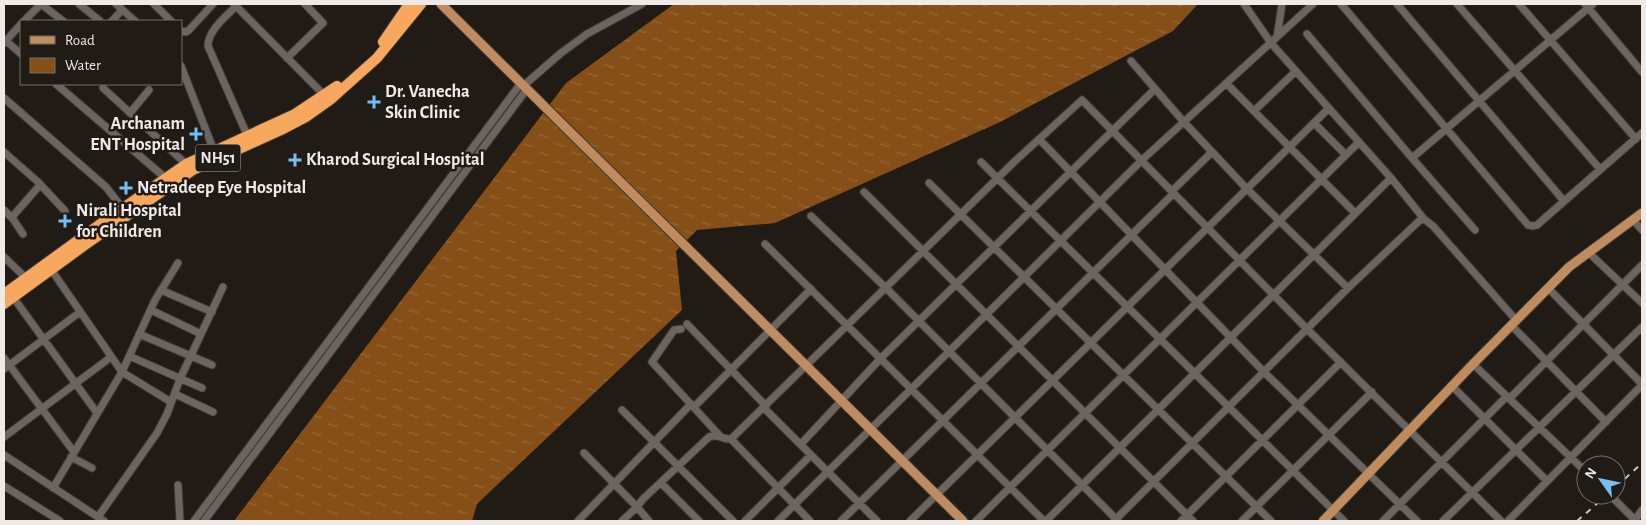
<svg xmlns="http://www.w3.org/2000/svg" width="1646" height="525" font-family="'Alegreya Sans',sans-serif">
<defs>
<pattern id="water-ripples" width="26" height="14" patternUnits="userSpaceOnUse" patternTransform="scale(1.25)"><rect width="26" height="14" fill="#864f17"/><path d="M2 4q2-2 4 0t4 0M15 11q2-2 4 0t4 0" fill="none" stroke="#976839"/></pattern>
</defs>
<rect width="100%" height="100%" fill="#211b16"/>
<path fill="url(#water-ripples)" d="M674,4H1198L1173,31L1000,122L775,223L697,230L676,251L682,310L477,504L472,521H234L566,83Z"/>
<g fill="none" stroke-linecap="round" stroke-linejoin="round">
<g stroke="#3c3835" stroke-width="9">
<path id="minor" d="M41,4L63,21
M79,4L100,21
M116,4L135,21
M154,4L171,21
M234,4L327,98
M1244,4L1271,43L1391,178L1424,219
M1341,4L1528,225L1533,226L1537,225L1642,133
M1397,4L1564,201
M1457,4L1600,169
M1519,4L1636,139
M1585,4L1642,72
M236,6C226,17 208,30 208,46L248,137
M24,21L41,4
M112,21L122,10
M181,31L186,32L189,30L213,4
M1307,34L1412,158L1475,230
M1277,37L1282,4
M4,39L21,54
M4,43L21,24
M287,58L323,23L305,4
M1131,61L1183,121L1247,189L1348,288
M181,66L214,151
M1226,83L1355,213
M56,84L169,181
M523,86L561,53L587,34L642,4
M103,88L186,164
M4,98L106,187L124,210
M1254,111L1296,71
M130,113L149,90
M1314,123L1346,155
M1039,139L1264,372L1417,521
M4,152L38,182L65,211
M1412,158L1593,4
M981,162L1344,521
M929,183L1271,521
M1172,191L1212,152
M864,192L1193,521
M4,210L13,219L23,234
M811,216L886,288L1118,521
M12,217L40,185
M1633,220L1642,230
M765,244L1044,521
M1588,252L1642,303
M4,257L26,278
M50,268L122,372L171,402
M1548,288L1642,384
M161,290L212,312
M13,297L97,413
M151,310L201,334
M687,324L766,406
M1511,325L1606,422
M681,329L674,330L652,362L720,436
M139,334L212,365
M129,356L202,388
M4,358L74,452
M1473,364L1586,472
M4,369L80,312
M1452,386L1547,481
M175,394L213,412
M1509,399L1642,265
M694,407L811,289
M764,408L877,521
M622,410L733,521
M4,437L111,357
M731,439L810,521
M801,444L881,358L1155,89
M584,453L637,507L622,521
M4,455L104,521
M71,457L92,468
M661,483L699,521
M178,485L180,521
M4,486L60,521
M53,488L122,372L155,300L178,263
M1610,495L1636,521
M98,517L157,433L167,414L180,379L223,287
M1635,520L1642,510
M194,521L521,83
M204,521L527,89
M578,521L691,404
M649,521L637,507L643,499L709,437C718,433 723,440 731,439L1014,162L1082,100L1307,329L1501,521
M745,521L811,455
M778,521L1142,160L1313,4
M841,521L1174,193
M910,521L1329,108
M976,521L1359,142
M1046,521L1391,178
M1114,521L1348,288L1419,221L1424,219L1433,226L1516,320
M1181,521L1341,362
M1242,521L1372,392
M1383,521L1506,397
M1443,521L1642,327
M1508,521L1642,385"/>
</g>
<g stroke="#3c3835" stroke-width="11">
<path id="major" d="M441,4L963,521
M1323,521L1473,364L1569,267L1642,213"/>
</g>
<g stroke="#3c3835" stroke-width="12">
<path id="highway" d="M383,42L409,4
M4,294L103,222L186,164L295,114L337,86
M4,304L85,245L193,170L281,130L306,117L330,100L377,58L421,4"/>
</g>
<use href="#minor" stroke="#6c645e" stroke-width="7"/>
<use href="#major" stroke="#c08c5e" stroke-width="9"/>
<use href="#highway" stroke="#f8a75e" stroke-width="10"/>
<path stroke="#cbc6c3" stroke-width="2" stroke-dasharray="6 6" stroke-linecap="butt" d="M1616,487L1642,463
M1577,521L1607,495"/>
</g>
<g fill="#74c0f6" stroke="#211b16" stroke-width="2">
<path d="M371.5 94.5h5v5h5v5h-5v5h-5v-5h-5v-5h5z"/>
<path d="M193.5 126.5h5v5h5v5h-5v5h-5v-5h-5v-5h5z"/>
<path d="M292.5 152.5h5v5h5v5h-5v5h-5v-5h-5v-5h5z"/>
<path d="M123.5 180.5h5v5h5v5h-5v5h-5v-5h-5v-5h5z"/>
<path d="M62.5 213.5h5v5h5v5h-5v5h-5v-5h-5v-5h5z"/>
</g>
<g text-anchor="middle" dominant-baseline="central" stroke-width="5" stroke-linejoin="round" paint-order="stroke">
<rect fill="#211b16" stroke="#b1aca8" stroke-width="1" x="195.5" y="144.5" width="45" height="27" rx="4"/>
<g font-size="16" font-weight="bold" fill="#efeae7">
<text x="218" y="158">NH51</text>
</g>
<g font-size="18" font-weight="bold" fill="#efeae7" stroke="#211b16" text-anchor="start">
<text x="385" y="92">Dr. Vanecha<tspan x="385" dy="21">Skin Clinic</tspan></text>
<text x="185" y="124" text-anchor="end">Archanam<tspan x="185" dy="21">ENT Hospital</tspan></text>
<text x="306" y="160">Kharod Surgical Hospital</text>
<text x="137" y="188">Netradeep Eye Hospital</text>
<text x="76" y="211">Nirali Hospital<tspan x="76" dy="21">for Children</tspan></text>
</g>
</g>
<rect width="1646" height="525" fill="none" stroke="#efeae7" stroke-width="10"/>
<rect x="20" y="20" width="162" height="65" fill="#211b16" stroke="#736e6a"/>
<rect x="30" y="36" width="25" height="8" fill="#c08c5e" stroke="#736e6a"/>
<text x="65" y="45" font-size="15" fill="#efeae7">Road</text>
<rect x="30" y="58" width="25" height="15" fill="url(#water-ripples)" stroke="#736e6a"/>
<text x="65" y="70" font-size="15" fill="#efeae7">Water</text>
<g transform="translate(1601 480) rotate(303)"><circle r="24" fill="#211b16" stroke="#736e6a"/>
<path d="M0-4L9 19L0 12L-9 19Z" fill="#74c0f6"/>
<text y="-8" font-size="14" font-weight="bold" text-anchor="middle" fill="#efeae7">N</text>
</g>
</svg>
